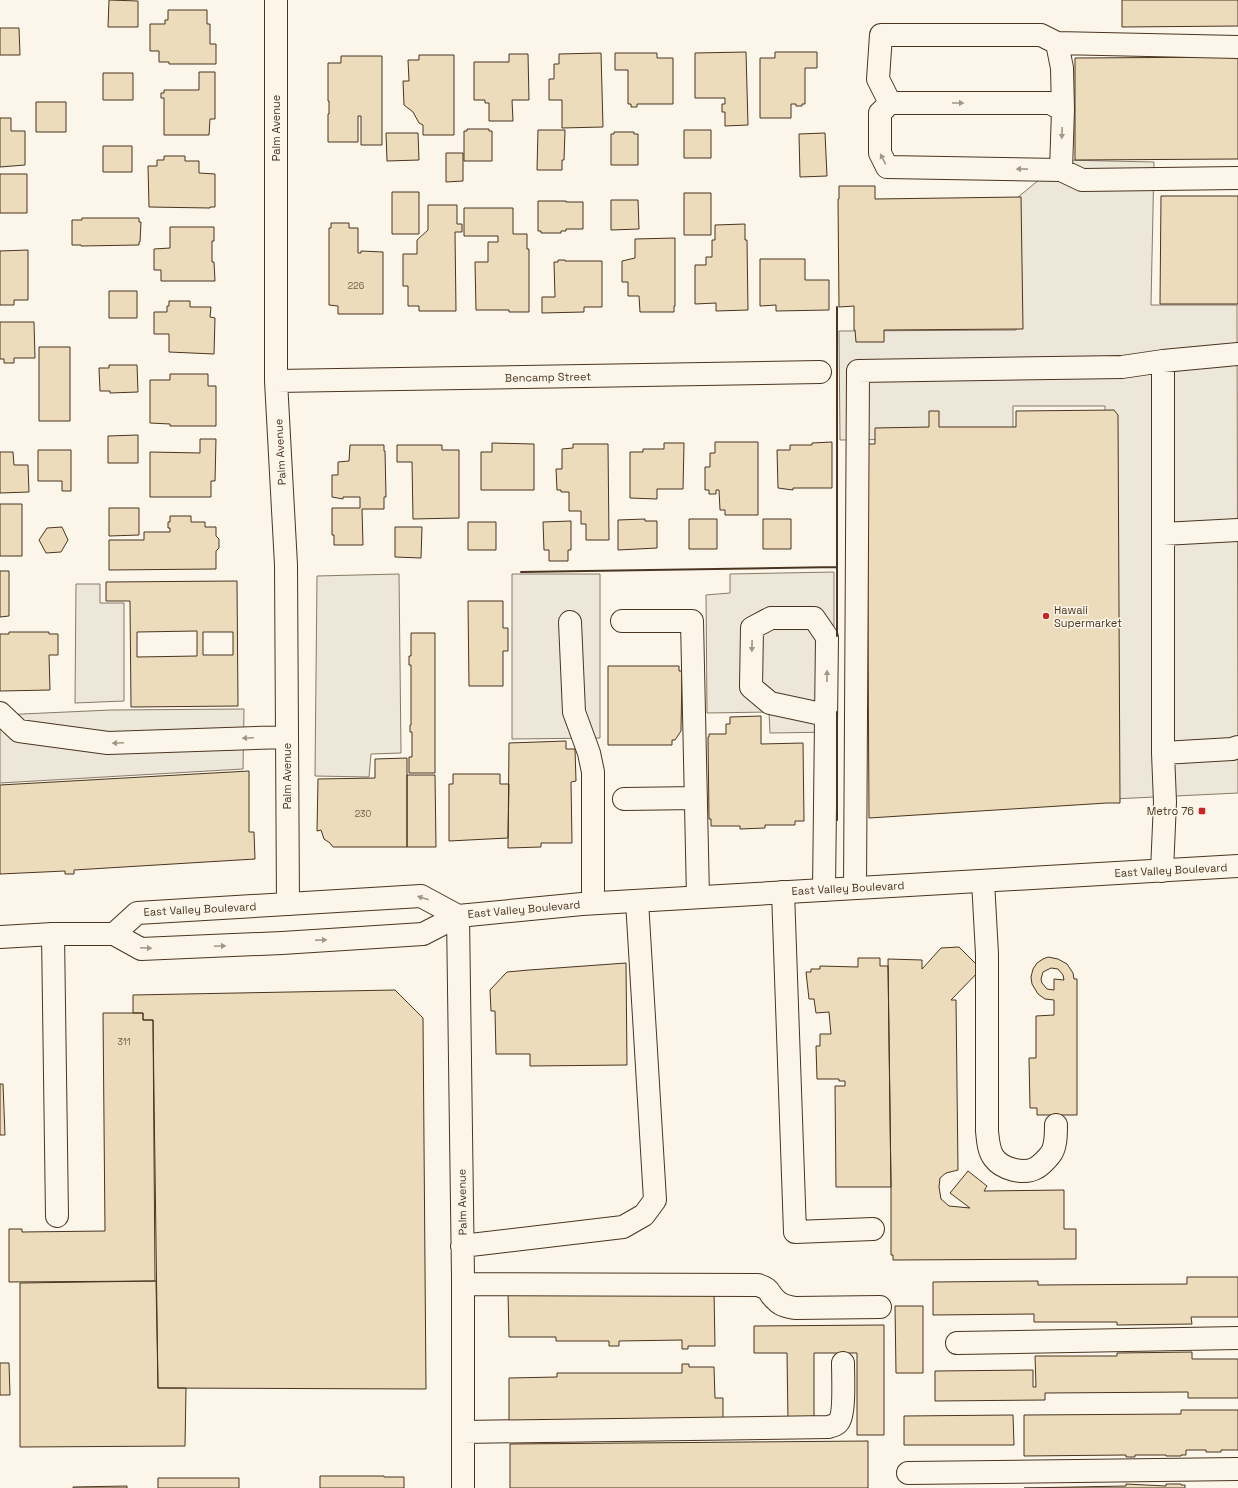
<svg xmlns="http://www.w3.org/2000/svg" width="1238" height="1488" font-family="'Space Grotesk',sans-serif">
<rect width="100%" height="100%" fill="#fbf6e9"/>
<path fill="#ede7d9" stroke="#887966" d="M1063,160L1154,162L1151,305H1237L1238,793L1113,799L1105,406H1013V438L840,440L839,331L1016,330L1017,198Z
M834,572V732L770,733L769,712L707,713L706,595L730,593V574Z
M399,574L401,753L371,754L369,777L315,776L317,576Z
M512,574H600V738L512,739Z
M76,584H100V603H124V701L75,703Z
M244,709L243,769L0,783V715L111,710Z"/>
<path fill="#ecdcbc" stroke="#4a3520" fill-rule="evenodd" d="M109,0L138,1V27H108Z
M1122,0H1238V26L1122,27Z
M168,10H207V24H210V44H216V64H169V62H159V51H150V24H165V20H168Z
M0,28H19L20,55H0Z
M746,52L748,125L725,126V112H722V104H725V98H695V53Z
M775,52H817V68H805V104H802V106H796V104H791V118H760V58H775Z
M601,53L603,127L562,128V100H549V79H554V64H559V54Z
M615,53H657V58H673V104H637V107H631V104H628V70H615Z
M509,54H528L529,100H512L513,121H489V103H485V100H474V62H509Z
M419,55H454V135H423V125L419,123L413,112L404,105L403,81H409L408,60H419Z
M341,56H382V145H361V116H358V142H328V114H329V101H328V63H341Z
M1238,57V159L1075,160V58Z
M199,72H215V119H210L209,135H164V98H161V93H164V90H199Z
M103,73H133V100H103Z
M36,102H66V132H36Z
M0,118H11V131H25V165L0,167Z
M467,129H489V131H492V161H464V131H467Z
M538,130H565L564,160H562V170H537Z
M684,130H711V158H684Z
M614,132H634V134H638V165H611V134H614Z
M386,133H418L419,160L387,161Z
M825,133L827,176L800,177L799,134Z
M103,146H132V172H103Z
M446,153H463V181L446,182Z
M164,156H185V161H199V173L215,174V207H210V208L149,207L148,166H157V160H164Z
M0,174H27V213H0Z
M839,186H875V199L1021,197L1023,329L884,330V342H856L855,330H854V306L839,307L838,199H839Z
M392,192H419V234H392Z
M684,193H711V235H684Z
M1161,196H1238V304H1160Z
M611,200H638L639,229L611,230Z
M538,201H566V202H583V229H566V231H561V233H541V231H538Z
M428,205H457V224H462V232H455L456,311H419V306H408V286H403V254H417V240L428,230Z
M464,208H513V234H527V249H529V312H509V310H476L475,262H488V242H498V236H464Z
M82,218H139V222H141L140,242H139V245L81,246V245H72V220H82Z
M331,223H349V228H358V253H361V251L383,252V314H338V306L329,305V228H331Z
M745,224V240H747L748,310L716,311V303L695,304V265H706V257H712V240H715V225Z
M170,227H214V241H212V262H214L215,281H161V270H154V249L170,248Z
M675,238V306H674V312H640L639,296H628V282H622V261L635,258V239Z
M28,250V300H14V305H0V251Z
M760,259H805V280H829V310L776,311V305L760,306Z
M558,260H565V261H602V307H584V312L542,313V297H555L554,262H558Z
M109,291H137V318H109Z
M169,301H190V307H211L210,317L215,318L214,354L169,352V334H154V312H167V306H169Z
M0,322H34L35,358H14V363H4V359H0Z
M39,347H70V421H39Z
M109,365H137L138,392L110,393V391H100L99,368H109Z
M170,374H208V386H216V426H170V424L150,423V380H170Z
M1114,410L1118,415L1120,803H1107L869,818L867,444H875V428L929,427V411H939V427H1016V411Z
M138,435V463H108V436Z
M200,439H216L215,481H211V497H150V452L200,453Z
M715,442H758V515H725V510H720L719,490H716V494H709V490H705V467H710V453H715Z
M832,442V488H793V490L778,488L777,450H790V445H812V443Z
M492,443L534,444V490H481V452H492Z
M664,443H684L683,489H657V499L630,498V452H643V449H664Z
M573,444H608L609,540H586V524H581V511H569V492H561V490H557L556,469H562V449L573,448Z
M350,445H384V451H385L386,497H384V509H362L363,545H334V535H332V508H360V497H343V499L332,497V475H338V462L349,461Z
M397,445H442V450H459V518L413,519L412,462H397Z
M38,450H71V491H62V481H38Z
M0,452H13L14,465H28L29,492L0,493Z
M0,504H22V556H0Z
M109,508H139V535L109,536Z
M170,516H191V522H205V527H216V536L219,539V548L216,551V569L109,570V540H144V532H170V528H168V522H170Z
M645,519V521H657V548L618,550V520Z
M689,519H717V549H689Z
M763,519H791V549H763Z
M571,521V550H568V561H549V550H544L543,522Z
M468,522H496V550H468Z
M62,527L68,540L61,552L46,553L39,540L47,528Z
M395,527H422L421,558L395,557Z
M0,571H9V616L0,617Z
M237,581L238,706L131,707L130,601H106V582ZM197,631V656L137,657V632ZM203,632H233V655H203Z
M468,601H503V628H508V651H503V686H469Z
M9,632H49V634H58V655H49L50,690L0,691V634H9Z
M411,633H435V773H409V757H412V732H410V725H411V665H409V656H411Z
M608,666H679V671H682L681,731L675,740H672V745H608Z
M761,716V744L803,743L804,821H795V825H765V828L740,829V826H711V819H709L708,737H709V734H726V724H730V717Z
M566,741V749H575L576,781L571,782L572,843H541V847L508,848L509,743Z
M407,758V847H333L330,843L324,839L321,830L317,831L318,779L375,778V759Z
M249,771V832H254L255,859L74,870V874H65V871L0,874V785Z
M453,774H500V784H509L508,838L449,841V784H453Z
M407,775H435L436,847H407Z
M959,947L981,969L951,1000H956L958,1170L946,1173L940,1178L939,1187L941,1199L949,1206L970,1208L950,1193L968,1171L987,1186L984,1191L1064,1190V1229H1076V1259L893,1260V1255H891V1187L888,959L922,960V969L941,948Z
M1048,957L1058,959L1067,964L1073,973L1074,979H1077V1115H1037V1108H1030L1029,1058H1036V1016L1054,1015V1000L1045,999L1038,994L1032,984L1031,977L1033,969L1037,963L1043,959ZM1051,968L1058,969L1063,975L1064,980L1054,979V990L1047,989L1042,983L1041,979L1043,972Z
M858,958H880V966H888L891,1187H836L835,1086H845V1081H839V1079H817L816,1046H820V1034H831L829,1012L816,1013L814,999H809L806,972H811V969H820V966L858,967Z
M626,963L627,1065L530,1066V1054H496L495,1011H491L490,990L505,974L507,972L529,970Z
M395,990L423,1018L426,1389L158,1388L153,1020H143V1013H133V995Z
M103,1013H143V1020H153L155,1281L9,1282V1229H22V1232L105,1231Z
M0,1084H3L5,1135H0Z
M1187,1277H1238V1317H1191L1192,1324L1117,1325V1322H1034V1314L933,1315V1282L1038,1281V1285L1187,1284Z
M156,1281L158,1388H186L185,1446L20,1447V1283Z
M714,1291L715,1346H688V1349H682V1340L619,1341V1346H609V1341H556V1337H509L508,1293Z
M895,1306H923V1373H896Z
M884,1325V1435H857V1353H814V1421H788L787,1353H754V1326Z
M1192,1352V1359H1238V1398H1188V1392L1045,1393V1400L935,1401V1371L1033,1370V1387H1036L1035,1356H1117V1353Z
M0,1363H9L10,1395H0Z
M682,1364H689V1367H714L715,1398H723V1421L509,1422V1378L557,1377V1373H682Z
M1181,1410H1238V1450H1221V1452H1206V1450H1186V1455H1181V1456H1166V1455H1135V1457H1126V1455L1024,1456V1415L1181,1414Z
M1013,1415L1014,1445H904V1416Z
M868,1441V1488H510V1444Z
M320,1476H384V1477H404V1488H320Z
M158,1478H239V1488H158Z
M1126,1484L1166,1486V1484H1181V1485H1185V1488H1024L1126,1486Z
M127,1486V1488H73V1487Z"/>
<g fill="none" stroke-linecap="round" stroke-linejoin="round">
<g stroke="#4a3520" stroke-width="24">
<path id="minor" d="M276,0V381L286,565L288,904
M1057,43L1238,47
M890,103L878,79L881,35H1041L1057,43L1062,68L1063,110
M1061,170L1063,110L1050,103H890L880,113V153L887,167L1061,170L1082,180L1238,178
M276,381L820,372
M1163,534L1238,530
M622,621H692L698,897
M570,622L574,712L589,753L593,772V903
M0,713L19,731L108,743L287,737
M1163,753L1232,749L1238,747
M624,799L696,798
M1162,871L1165,802L1163,753V361
M983,881L987,954V1131C988,1139 988,1150 994,1158C1002,1169 1024,1175 1036,1168C1040,1166 1047,1159 1050,1155C1056,1148 1056,1135 1056,1125
M855,888L858,371L1122,367L1163,361L1238,354
M824,890L827,637L814,618H771L752,628L751,687L770,703L826,715
M783,892L795,1232L873,1229
M458,916L463,1277V1488
M53,934L57,1216
M462,1246L623,1227L644,1215L655,1200L637,901
M463,1284L758,1285C773,1290 767,1293 777,1301C782,1306 789,1307 795,1308L880,1307
M957,1343L1238,1338
M463,1432L828,1427C832,1426 837,1425 839,1421C845,1413 843,1374 843,1363
M908,1473L1238,1469"/>
</g>
<g stroke="#4a3520" stroke-width="24">
<path id="major" d="M114,934L137,913L421,896L458,916
M0,937L53,934H114L141,949L282,943L423,934L458,916L582,904L1238,866"/>
</g>
<use href="#minor" stroke="#fbf6e9" stroke-width="22"/>
<use href="#major" stroke="#fbf6e9" stroke-width="22"/>
<path stroke="#4a3520" stroke-width="2" d="M837,307V636
M521,572L837,567
M837,712V820"/>
</g>
<defs><path id="oneway-solid" d="M-6-.8H1V-3.2L6.5 0L1 3.2V.8H-6Z"/></defs>
<g fill="#a29684">
<use href="#oneway-solid" transform="translate(958 103)"/>
<use href="#oneway-solid" transform="translate(1062 133) rotate(92)"/>
<use href="#oneway-solid" transform="translate(883 159) rotate(-117)"/>
<use href="#oneway-solid" transform="translate(1022 169) rotate(-179)"/>
<use href="#oneway-solid" transform="translate(752 646) rotate(91)"/>
<use href="#oneway-solid" transform="translate(827 676) rotate(-89)"/>
<use href="#oneway-solid" transform="translate(248 738) rotate(178)"/>
<use href="#oneway-solid" transform="translate(118 743) rotate(178)"/>
<use href="#oneway-solid" transform="translate(423 898) rotate(-162)"/>
<use href="#oneway-solid" transform="translate(321 940) rotate(-3)"/>
<use href="#oneway-solid" transform="translate(220 946) rotate(-3)"/>
<use href="#oneway-solid" transform="translate(146 948) rotate(2)"/>
</g>
<g fill="#c62828" stroke="#fbf6e9" stroke-width="1.5">
<circle cx="1046" cy="616" r="4"/>
<rect x="1198" y="807" width="8" height="8" rx="2"/>
</g>
<g text-anchor="middle" dominant-baseline="central" stroke-width="3" stroke-linejoin="round" paint-order="stroke">
<g font-size="9" fill="#725f47">
<text x="356" y="286">226</text>
<text x="363" y="814">230</text>
<text x="124" y="1042">311</text>
</g>
<g font-size="11" fill="#4a3520" stroke="#fbf6e9">
<text transform="translate(276 128) rotate(-90)">Palm Avenue</text>
<text transform="translate(548 377) rotate(-1)">Bencamp Street</text>
<text transform="translate(280 452) rotate(-93)">Palm Avenue</text>
<text transform="translate(287 776) rotate(-90)">Palm Avenue</text>
<text transform="translate(1171 870) rotate(-3)">East Valley Boulevard</text>
<text transform="translate(848 888) rotate(-3)">East Valley Boulevard</text>
<text transform="translate(200 909) rotate(-3)">East Valley Boulevard</text>
<text transform="translate(524 909) rotate(-5)">East Valley Boulevard</text>
<text transform="translate(462 1202) rotate(-91)">Palm Avenue</text>
</g>
<g font-size="11" fill="#4a3520" stroke="#fbf6e9" text-anchor="start">
<text x="1054" y="610">Hawaii<tspan x="1054" dy="13">Supermarket</tspan></text>
<text x="1194" y="811" text-anchor="end">Metro 76</text>
</g>
</g>
</svg>
